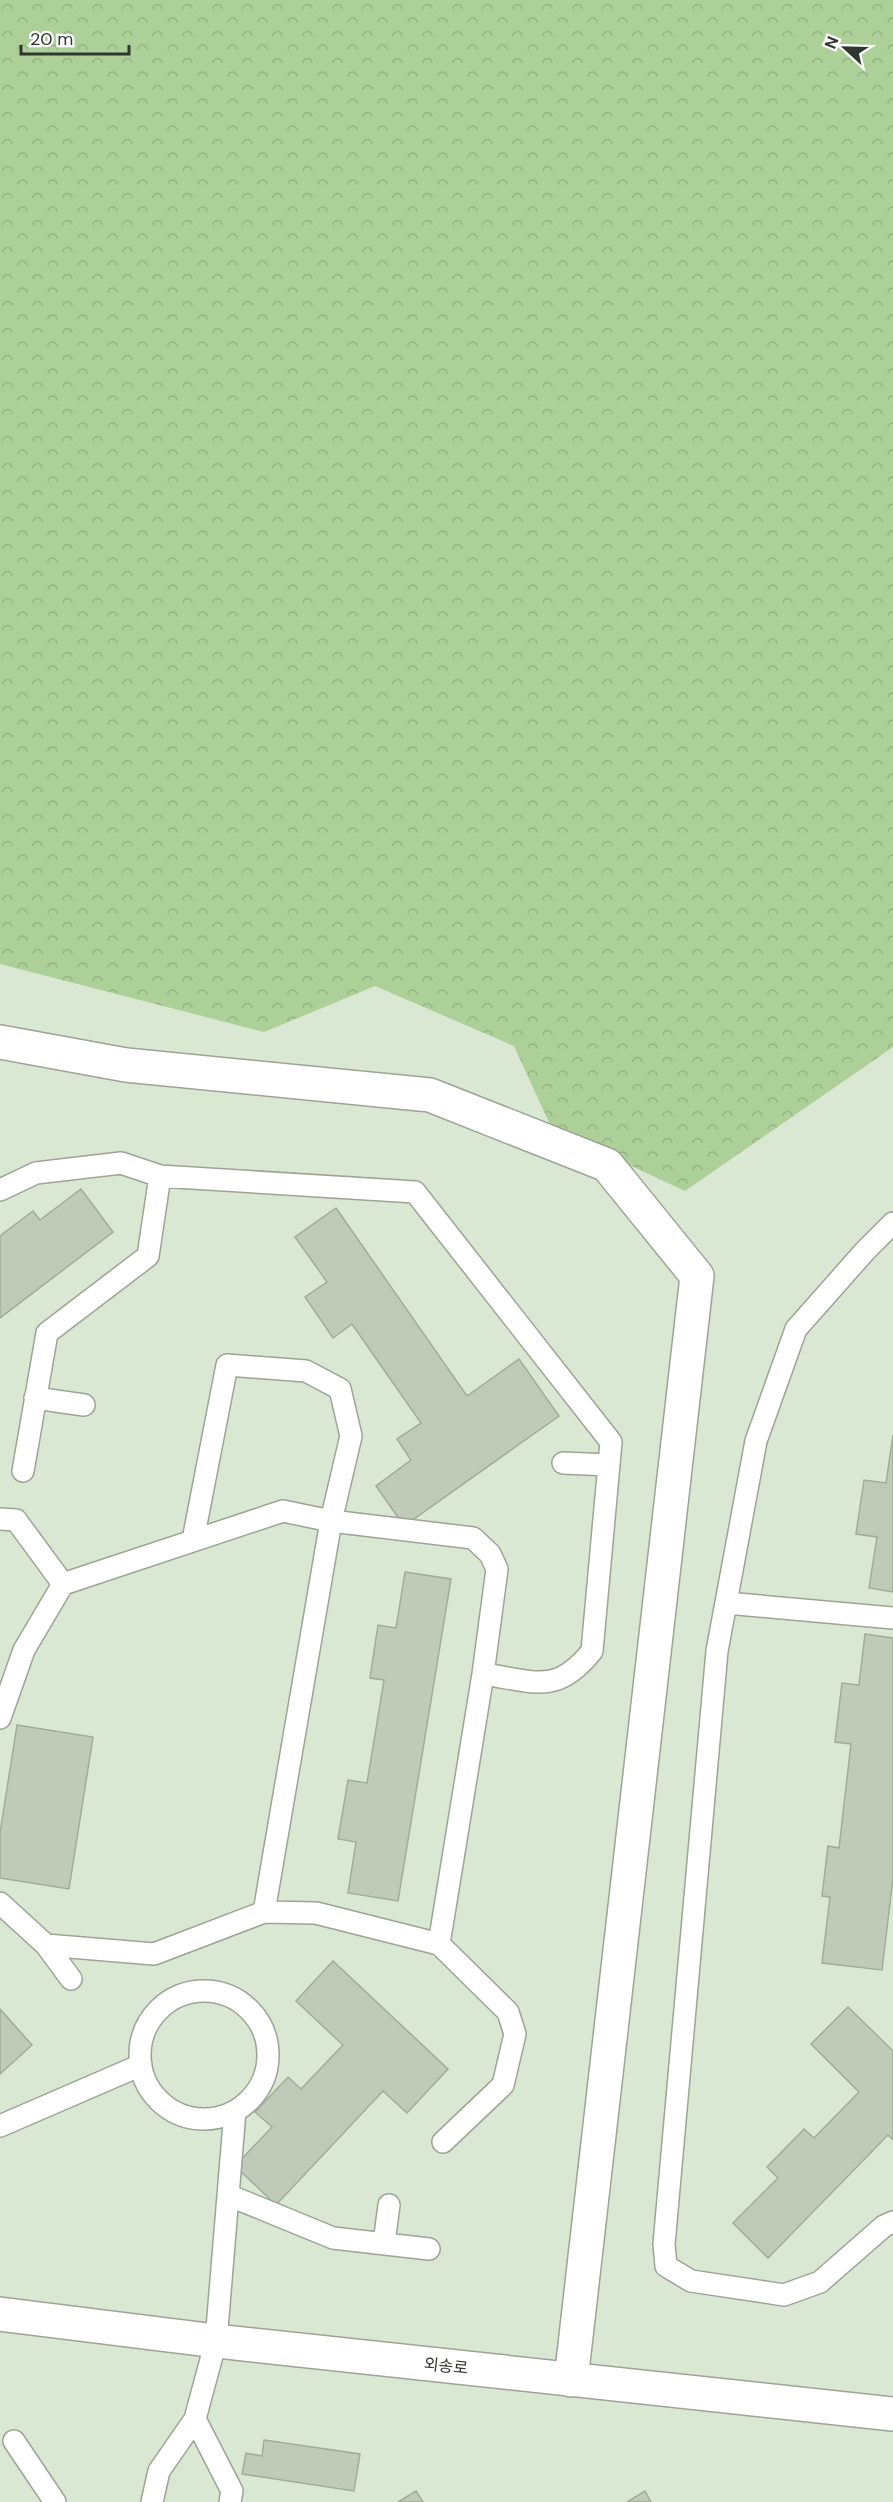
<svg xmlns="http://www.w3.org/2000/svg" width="893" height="2502" font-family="'DM Sans','Noto Sans KR',sans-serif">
<defs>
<pattern id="forest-crowns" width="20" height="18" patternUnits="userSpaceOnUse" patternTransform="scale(1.5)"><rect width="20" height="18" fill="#acd098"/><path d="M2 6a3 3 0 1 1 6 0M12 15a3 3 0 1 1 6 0" fill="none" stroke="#94b383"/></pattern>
</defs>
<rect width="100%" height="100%" fill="#dae7d3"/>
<path fill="url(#forest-crowns)" d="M0,0H893V1047L685,1191L552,1129L514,1046L375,986L264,1032L0,964Z"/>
<path fill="#bfcbb8" stroke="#a0ac99" stroke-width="1.5" d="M81,1189L113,1232L0,1318V1236L33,1211L40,1220Z
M336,1208L467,1396L519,1359L559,1416L404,1526L376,1486L411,1460L397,1439L421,1423L352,1324L333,1338L305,1297L327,1282L295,1237Z
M893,1435V1592L869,1588L877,1537L856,1534L864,1480L886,1483Z
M405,1572L451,1579L398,1901L348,1893L356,1842L338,1839L348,1780L367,1783L384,1680L370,1678L378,1625L396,1628Z
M865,1634L893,1638V1878L882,1970L822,1963L830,1897L822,1896L828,1846L839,1848L851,1744L835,1742L842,1683L859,1685Z
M17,1725L93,1737L69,1889L0,1878V1833Z
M333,1961L448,2069L407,2113L383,2091L276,2205L235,2166L272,2127L255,2112L288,2077L301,2089L343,2045L296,2001Z
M848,2007L893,2051V2140L888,2135L768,2258L733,2223L778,2178L767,2167L804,2129L814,2138L859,2092L811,2044Z
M0,2009L32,2045L0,2074Z
M264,2440L360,2454L354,2491L242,2474L246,2453L262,2456Z
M416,2491L423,2502H398Z
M645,2491L651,2502H627Z"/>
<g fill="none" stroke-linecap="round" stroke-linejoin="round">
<g stroke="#9aa693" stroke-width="24">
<path id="lane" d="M0,1190L36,1173L121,1163L160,1176L415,1192L611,1442L592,1651C556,1696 534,1681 483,1674
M893,1223L865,1251L796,1329L756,1441L717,1651L664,2244L666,2266L691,2281L784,2295L820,2282L884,2226L893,2222
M35,1398L84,1405
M563,1463L609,1465
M23,1471L47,1333L148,1256L160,1176
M0,1519L16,1520L63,1584
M193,1540L227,1365L306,1371L340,1389L351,1436L331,1521L264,1912
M726,1603L893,1618
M0,1718L24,1650L63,1584L283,1511L331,1521L473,1538L490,1554L497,1569L483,1674L439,1944
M0,1903L46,1945L154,1954L264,1912L316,1913L439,1944L508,2012L515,2034L503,2085L443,2142
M46,1945L71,1979
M140 2055a64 64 0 1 1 128 0a64 64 0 1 1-128 0Z
M0,2126L141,2065
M228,2195L333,2238L429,2249
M384,2243L389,2205
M195,2419L232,2491L230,2502
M14,2441L55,2502
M152,2502L159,2471L195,2419L216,2341L235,2111"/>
</g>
<g stroke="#9aa693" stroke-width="36">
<path id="street" d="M0,1042L126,1065L430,1095L607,1165L697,1276L571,2380
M0,2314L216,2341L893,2414"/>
</g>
<use href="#lane" stroke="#fff" stroke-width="21"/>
<use href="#street" stroke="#fff" stroke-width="33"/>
</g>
<g text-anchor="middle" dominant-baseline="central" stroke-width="6" stroke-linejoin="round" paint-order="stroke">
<g font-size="16" fill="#31362f" stroke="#fff">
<text transform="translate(446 2366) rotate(6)">외송로</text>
</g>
</g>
<g transform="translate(845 48) rotate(292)" stroke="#ffffff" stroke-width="4.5" paint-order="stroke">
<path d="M0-4.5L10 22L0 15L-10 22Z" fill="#31362f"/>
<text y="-9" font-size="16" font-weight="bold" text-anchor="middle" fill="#31362f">N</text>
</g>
<path d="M21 45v9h108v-9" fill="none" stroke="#31362f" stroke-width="3"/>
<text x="30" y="45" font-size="18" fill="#31362f" stroke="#ffffff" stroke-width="4.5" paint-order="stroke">20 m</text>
</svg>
